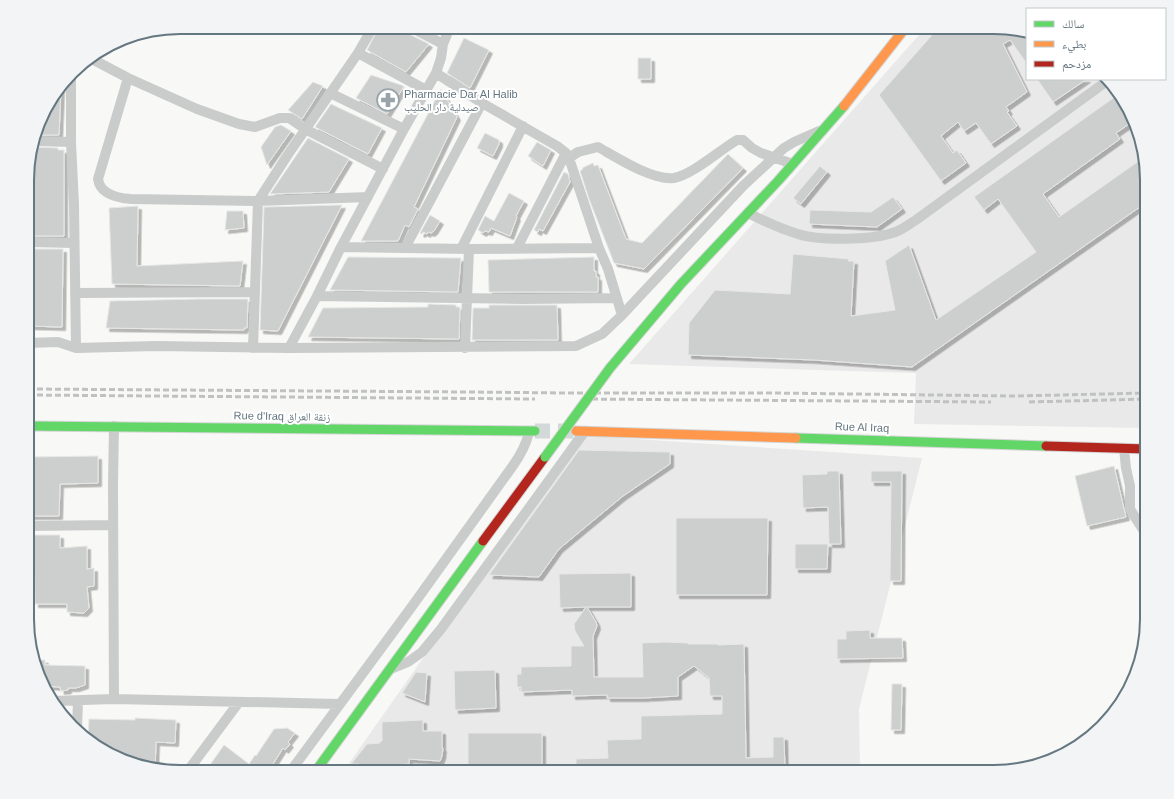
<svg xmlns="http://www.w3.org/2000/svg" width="1174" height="799" font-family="Helvetica,'Noto Naskh Arabic',sans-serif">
<defs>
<filter id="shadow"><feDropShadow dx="3.5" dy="3.5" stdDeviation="0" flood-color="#0004"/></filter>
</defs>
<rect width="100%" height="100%" fill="#f8f8f7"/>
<path fill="#e8e9e8" d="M926,27H1004L1027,32V79H1105L1127,104L1147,170V428L914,424L916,373L629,364Z
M575,435L922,458L859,709L860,772H343L440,634Z"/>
<path fill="#cdcfcf" stroke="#e7e7e6" filter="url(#shadow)" d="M379,27H403L407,33L429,44L406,72L367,50Z
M939,27H1004L1027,32V64L1010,40L1003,44L1027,92L1006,107L1009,111L1007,112L1017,126L991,144L976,123L964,131L958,122L941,136L953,153L957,150L966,163L941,181L879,95Z
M464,38L489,50L470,88L447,73Z
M638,58H651V79H638Z
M371,75L404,86L387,114L356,98Z
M1037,79H1087L1053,102Z
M313,82L323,86L302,119L288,110Z
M61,88L59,135H36L43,112Z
M441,89L457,117L414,207L418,209L409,227L405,225L398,241H361Z
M1116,96L1130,114L1132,122L1116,133L1120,139L1043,194L1059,217L1143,158L1147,170V202L912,367L814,360L688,355L689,323L715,290L790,294L793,254L849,259L848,261H854L851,316L895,310L885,261L909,245L936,320L1036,252L998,199L984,210L974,197Z
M331,104L382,128L368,154L315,127Z
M281,125L291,131L267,165L261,147L275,127Z
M485,133L499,140V144L493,156L477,148Z
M308,138L349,159L329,192L270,194Z
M537,142L551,150L543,166L528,156Z
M32,147L58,148V150H64V236H28V160Z
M728,154L743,168L644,269L614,263L589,199L580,171L583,169L582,168L593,163L594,166L598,165L626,239L642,243Z
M820,166L827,172L801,204L793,198Z
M564,172L568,174L570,182L543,231L539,229L538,232L534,230Z
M509,193L524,201L516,216L517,217L510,236L491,228L489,232L485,231L483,233L478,230L485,216L494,221Z
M893,197L902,209L877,227L809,224L810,210L871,212Z
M342,205L278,331L260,330L264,207Z
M138,206L137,266L243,261L240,286L112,284L109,208Z
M227,211H243L244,228L225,230Z
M430,215L440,221L434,231L431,233L428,232L427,234L423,232L422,234L420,233Z
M28,249H63L62,327L28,326Z
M348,257L461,258L458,292L330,290Z
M594,257V271H596V277H598V292H489L488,260Z
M199,299H248L247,328H244V330L106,328L110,301Z
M428,304L456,305V307H460L459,339L308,337L323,308L428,307Z
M489,305H557L558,340H472L473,308H489Z
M579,450L670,452V464L623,496L559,549L539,577L489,575Z
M98,456V483L60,484L59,516H28V457Z
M1114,466L1124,509L1126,517L1087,526L1075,476Z
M827,471H839L841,544H829L828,507L803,508L802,475L827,474Z
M871,471H902L901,581H890L891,482H871Z
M676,518H768L767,595H676Z
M34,535H60V548L87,546V569L94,568V586L87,587L89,608L84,613L67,612V604H35Z
M795,544H828L827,569H795Z
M631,573V607H587L596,622L597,626L593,636L594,677H643L642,643L666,642L688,643V644H718V645L744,644L746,758L773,757V737H784L785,772H576V759L608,758L607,740L641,739V716L722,714V696H710L709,678L694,666L678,677V696L643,698H607V695L572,696V690L521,692V687H517V674H521V667L571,666V646H584L575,631L574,624L586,607L560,608L559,574Z
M870,630V638H902L903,658L837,659V639H846V631Z
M35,660H45V665L85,666V685L76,688H68V690L61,691L60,687L44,686Z
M495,670L496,708L455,710L454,671Z
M416,672L427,673L425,702L402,693Z
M892,684H902L901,730H891Z
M135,718L176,720L175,743L156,742L155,769L131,764L88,741L89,719L135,720Z
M423,720V731H442V748H443L442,756L440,761L409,759V764H405V772H383V769H367L366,766H359L358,764H351L367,744L380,743V741H382V722Z
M287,728L295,733L288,742L290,744L285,750L283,748L268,772H205L224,745L249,764L255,755L256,756L274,729Z
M468,733H542V772H468Z"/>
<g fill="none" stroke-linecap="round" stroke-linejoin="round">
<path stroke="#d3d8d9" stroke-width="15" stroke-dasharray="15 8" stroke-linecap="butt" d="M535,431H575"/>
<g stroke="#d3d5d5" stroke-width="11">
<path id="fast" d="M610,368L681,284L778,181L844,106
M28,426L535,431
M796,438L1046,446
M315,772L483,541"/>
</g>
<g stroke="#d3d5d5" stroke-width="11">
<path id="slow" d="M844,106L906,27
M576,431L796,438"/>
</g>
<g stroke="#d3d5d5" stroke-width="11">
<path id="jam" d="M1046,446L1147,449
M483,541L545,457"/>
</g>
<path stroke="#cacccc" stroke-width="10" d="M410,27L443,44
M358,53L426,90
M90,58L128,78L197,109L239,124L255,127L280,118H289L305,129L383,169
M71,76V142L74,205L76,348
M128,78L98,179C100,195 118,198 131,199L258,201L368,197
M330,93L404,129
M34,141L71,142
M569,158L578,152L598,147C616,157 653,181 674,178C692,175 720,150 737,140H743L752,148L761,153L793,164
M748,213C764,221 781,229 798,234C819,241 871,240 892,233C901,231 909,224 916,220L1107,81
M28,242L74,243
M341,247L469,249L599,248
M405,248L482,103
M517,248L566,153
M461,249L523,126
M75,293L255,292
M317,296L523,299L617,298
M622,315L743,186L784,148L794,142L819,131
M28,343L58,342L76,348L156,346L289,348L317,296L341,247L404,129L436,73L441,58L443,44L450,27
M253,348L258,201L287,156L358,53L373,27
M289,348L576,346L602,334L622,315L608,269L599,248L571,164L566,153L557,146L482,103L436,73
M465,348L469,249
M1124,449L1126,468L1130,486V509L1147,536
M28,526L113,525
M391,669L408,662L422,652L441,629L585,431
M114,699L113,485L114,426
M52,701L114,699L339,704
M77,729L78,701
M187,772L239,702
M290,772L413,605L512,467C520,456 526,446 529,432"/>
<use href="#fast" stroke="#63d668" stroke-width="9"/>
<use href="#slow" stroke="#ff974d" stroke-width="9"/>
<use href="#jam" stroke="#b3261e" stroke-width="9"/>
<path stroke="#c0c2c2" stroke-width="3" stroke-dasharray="6 3" stroke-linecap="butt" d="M28,389L469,392L567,393H773L1016,396L1147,393
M28,395L535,399
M583,399L991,402
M1029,402L1147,399"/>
<g stroke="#d3d5d5" stroke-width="11" stroke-linecap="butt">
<path id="fast-bridge" d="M545,457L610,368"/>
</g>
<use href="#fast-bridge" stroke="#63d668" stroke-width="9"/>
</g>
<defs>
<g id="pharmacy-ring" transform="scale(1.15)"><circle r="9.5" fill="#fff" stroke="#98a4aa" stroke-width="1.5"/><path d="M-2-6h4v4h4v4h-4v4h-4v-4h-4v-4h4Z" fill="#98a4aa"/></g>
</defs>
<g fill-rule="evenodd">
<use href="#pharmacy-ring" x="388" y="100"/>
</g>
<g text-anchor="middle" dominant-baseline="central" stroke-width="4" stroke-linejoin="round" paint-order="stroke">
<g font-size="11" fill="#657780" stroke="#fff" text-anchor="start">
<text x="404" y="94">Pharmacie Dar Al Halib<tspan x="404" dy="13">صيدلية دار الحليب</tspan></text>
</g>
<g font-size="11" fill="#657780" stroke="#fff">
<text transform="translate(282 416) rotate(1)">Rue d'Iraq زنقة العراق</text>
<text transform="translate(862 427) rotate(2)">Rue Al Iraq</text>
</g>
</g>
<path d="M0 0H1174V799H0ZM180 34H994A146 146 0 0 1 1140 180V619A146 146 0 0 1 994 765H180A146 146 0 0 1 34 619V180A146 146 0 0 1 180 34Z" fill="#f3f4f5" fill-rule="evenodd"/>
<path fill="none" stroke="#657780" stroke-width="2" d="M180 34H994A146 146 0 0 1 1140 180V619A146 146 0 0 1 994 765H180A146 146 0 0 1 34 619V180A146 146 0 0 1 180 34Z"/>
<rect x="1026" y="8" width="140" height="72" fill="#ffffff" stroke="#c1c9cc"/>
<rect x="1034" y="21" width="20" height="6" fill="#63d668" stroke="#c1c9cc"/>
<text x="1062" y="28" font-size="12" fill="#657780">سالك</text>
<rect x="1034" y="41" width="20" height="6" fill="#ff974d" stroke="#c1c9cc"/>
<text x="1062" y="48" font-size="12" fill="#657780">بطيء</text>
<rect x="1034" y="61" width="20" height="6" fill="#b3261e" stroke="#c1c9cc"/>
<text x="1062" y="68" font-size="12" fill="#657780">مزدحم</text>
</svg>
